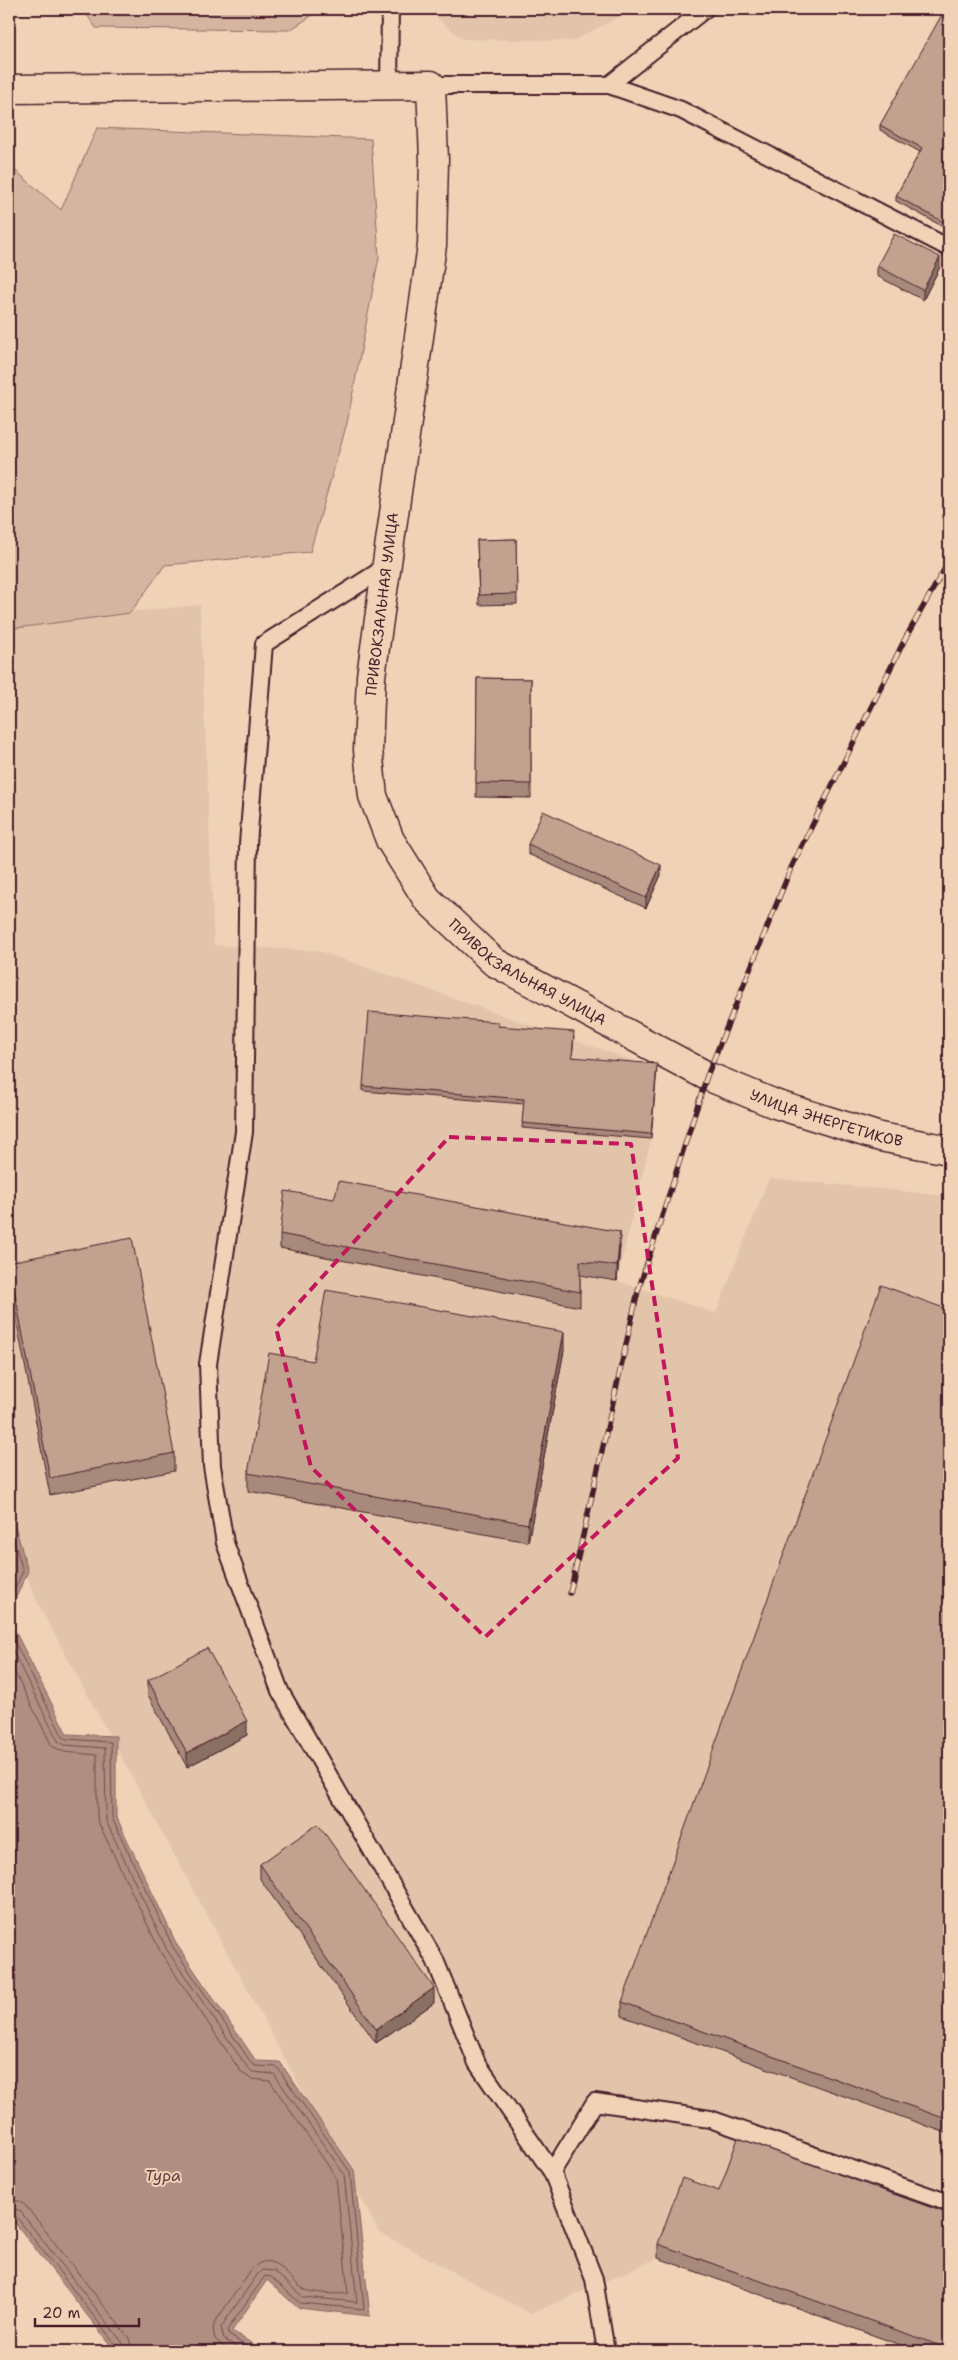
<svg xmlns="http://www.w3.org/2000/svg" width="958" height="2360" font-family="'Shantell Sans',sans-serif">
<rect width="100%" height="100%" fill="#f0d3b6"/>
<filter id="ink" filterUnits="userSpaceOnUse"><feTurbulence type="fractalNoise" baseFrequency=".02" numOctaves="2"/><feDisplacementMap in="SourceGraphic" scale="10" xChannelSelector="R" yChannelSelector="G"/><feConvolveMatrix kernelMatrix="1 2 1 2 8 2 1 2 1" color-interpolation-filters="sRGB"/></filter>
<g filter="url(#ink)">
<path fill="#e2c4aa" d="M438,9H633L573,41L463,39L438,19Z
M200,605L214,945L319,951L657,1069L651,1139L617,1281L716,1313L769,1178L949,1196V2351H917L658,2258L531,2314L379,2232L36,1600L9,1532V624Z"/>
<path fill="#d5b5a0" stroke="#906a66" d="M83,9H322L290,30L96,28Z
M97,128L371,139L379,257L347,423L310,552L165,565L130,613L9,629V165L61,210Z"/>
<path fill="#b08e81" stroke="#87625f" d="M9,1505L28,1571L9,1613Z
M9,1619L67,1734L116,1736V1816L177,1945L256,2061L280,2062L354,2170L370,2316L298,2308L267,2280L232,2331L264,2351H115L9,2215Z"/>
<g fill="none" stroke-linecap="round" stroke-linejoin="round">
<path stroke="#734b4d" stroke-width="1" d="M9,1523L23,1571L9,1601
M9,1631L63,1737L67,1739L111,1742L112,1818L173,1947L252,2064L256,2066L277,2067L350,2172L364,2309L300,2303L271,2277L265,2276L227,2330L229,2335L254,2351
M9,1644L58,1741L65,1745L105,1748L106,1821L167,1950L247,2067L253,2072L274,2074L344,2174L357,2302L303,2297L274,2271L262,2270L257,2275L221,2327L224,2339L243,2351
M9,1661L52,1746L64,1752L97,1755V1817L99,1824L161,1953L241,2072L251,2079L270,2081L336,2177L348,2293C342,2295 312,2293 306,2290C288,2282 274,2245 251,2270L215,2322L213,2329L215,2339L229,2351
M9,2199L19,2201L26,2206L129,2338L132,2351
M9,2206L20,2211L122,2342L125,2351
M9,2212L15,2215L117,2346L118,2351"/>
<g stroke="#4a1f2b" stroke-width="20">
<path id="service" d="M389,85L390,9
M431,85H609L681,110L949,248
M609,85L705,9
M386,567L264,644L248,844L244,1132L208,1364L212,1466L225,1543L280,1691L435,1960L477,2063L552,2172L594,2279L606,2351
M552,2172L595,2102L710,2119L949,2203"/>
</g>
<g stroke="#4a1f2b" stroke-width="31">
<g id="tertiary">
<path id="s1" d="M9,89L431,85L434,160L432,245L371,676L368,750L373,796L390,840L427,899L494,962L707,1076L775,1104L880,1137L949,1150"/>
</g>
</g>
<use href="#service" stroke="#f0d3b6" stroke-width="16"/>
<use href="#tertiary" stroke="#f0d3b6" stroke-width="28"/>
<g stroke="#4a1f2b" stroke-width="5.5">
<path id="rail" d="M570,1593L638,1291L707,1076L791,868L906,637L949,561"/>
</g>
<use href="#rail" stroke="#f0d3b6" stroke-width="4" stroke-dasharray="11" stroke-linecap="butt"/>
</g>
<path fill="#a78a7b" stroke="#4a1f2b" d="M949,9V230L896,201V196L920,152L880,130V125Z
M877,266L940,267L923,300L877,276Z
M516,539L517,604L479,605L477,540Z
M477,678L531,679V798L476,797Z
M528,844L661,875L646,908L528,854Z
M498,1026L574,1037L572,1057L657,1069L651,1139L522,1128L524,1104L363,1091V1086Z
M280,1234L620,1246L617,1281L580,1275V1307L280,1248Z
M9,1262L174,1453V1471L50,1495L9,1282Z
M949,1310V2134L622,2016V2002Z
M564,1350L528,1542L248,1491V1473L313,1361Z
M148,1680L247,1735L187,1767L148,1695Z
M260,1864L434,2003L376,2043L260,1879Z
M719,2191L949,2214V2351H917L658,2258V2244Z"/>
<path fill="#887164" stroke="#4a1f2b" d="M940,257V267L923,300V290Z
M661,865V875L646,908V898Z
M620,1232V1246L617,1281V1266Z
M564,1332V1350L528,1542V1524Z
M247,1721V1735L187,1767V1753Z
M434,1988V2003L376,2043V2029Z"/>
<path fill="#c2a18f" stroke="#4a1f2b" d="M945,9H949V225L896,196L922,148L880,125Z
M894,234L940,257L923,290L877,266Z
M516,539L517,594L479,595L477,540Z
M477,678L531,679V784L476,783Z
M543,811L661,865L646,898L528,844Z
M369,1012L498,1022V1026L574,1032L572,1057L657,1064L651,1134L522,1123L524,1099L363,1086Z
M339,1181L620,1232L617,1266L580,1261V1292L280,1234L285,1191L334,1199Z
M132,1238L174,1453L50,1478L9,1262Z
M881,1285L949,1310V2120L622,2002Z
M326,1290L564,1332L528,1524L248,1473L269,1353L313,1361Z
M207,1648L247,1721L187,1753L148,1680Z
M318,1824L434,1988L376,2029L260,1864Z
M738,2138L949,2214V2349L658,2244L682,2178L719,2191Z"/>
</g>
<path fill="none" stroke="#c2185b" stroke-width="4" stroke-dasharray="10 6" stroke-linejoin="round" d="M449,1137L631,1144L678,1458L485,1637L311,1467L276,1328Z"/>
<g text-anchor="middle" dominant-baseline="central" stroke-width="4" stroke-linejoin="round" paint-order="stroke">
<g font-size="15" fill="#4a1f2b" stroke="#f0d3b6">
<text transform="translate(382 604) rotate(-83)">ПРИВОКЗАЛЬНАЯ УЛИЦА</text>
<text stroke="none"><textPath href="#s1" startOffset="1380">ПРИВОКЗАЛЬНАЯ УЛИЦА</textPath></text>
<text stroke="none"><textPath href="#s1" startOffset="1715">УЛИЦА ЭНЕРГЕТИКОВ</textPath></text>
</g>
<g font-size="16" font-style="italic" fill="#643b40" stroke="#f0d3b6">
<text x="163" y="2175">Тура</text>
</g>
</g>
<rect width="958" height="2360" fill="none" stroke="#f0d3b6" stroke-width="30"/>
<rect x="15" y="15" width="928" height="2330" fill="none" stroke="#4a1f2b" stroke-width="2" filter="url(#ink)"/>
<path d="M35 2318v8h104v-8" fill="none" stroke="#4a1f2b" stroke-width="2.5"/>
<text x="42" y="2318" font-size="15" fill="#4a1f2b" stroke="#f0d3b6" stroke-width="4" paint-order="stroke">20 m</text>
</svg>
